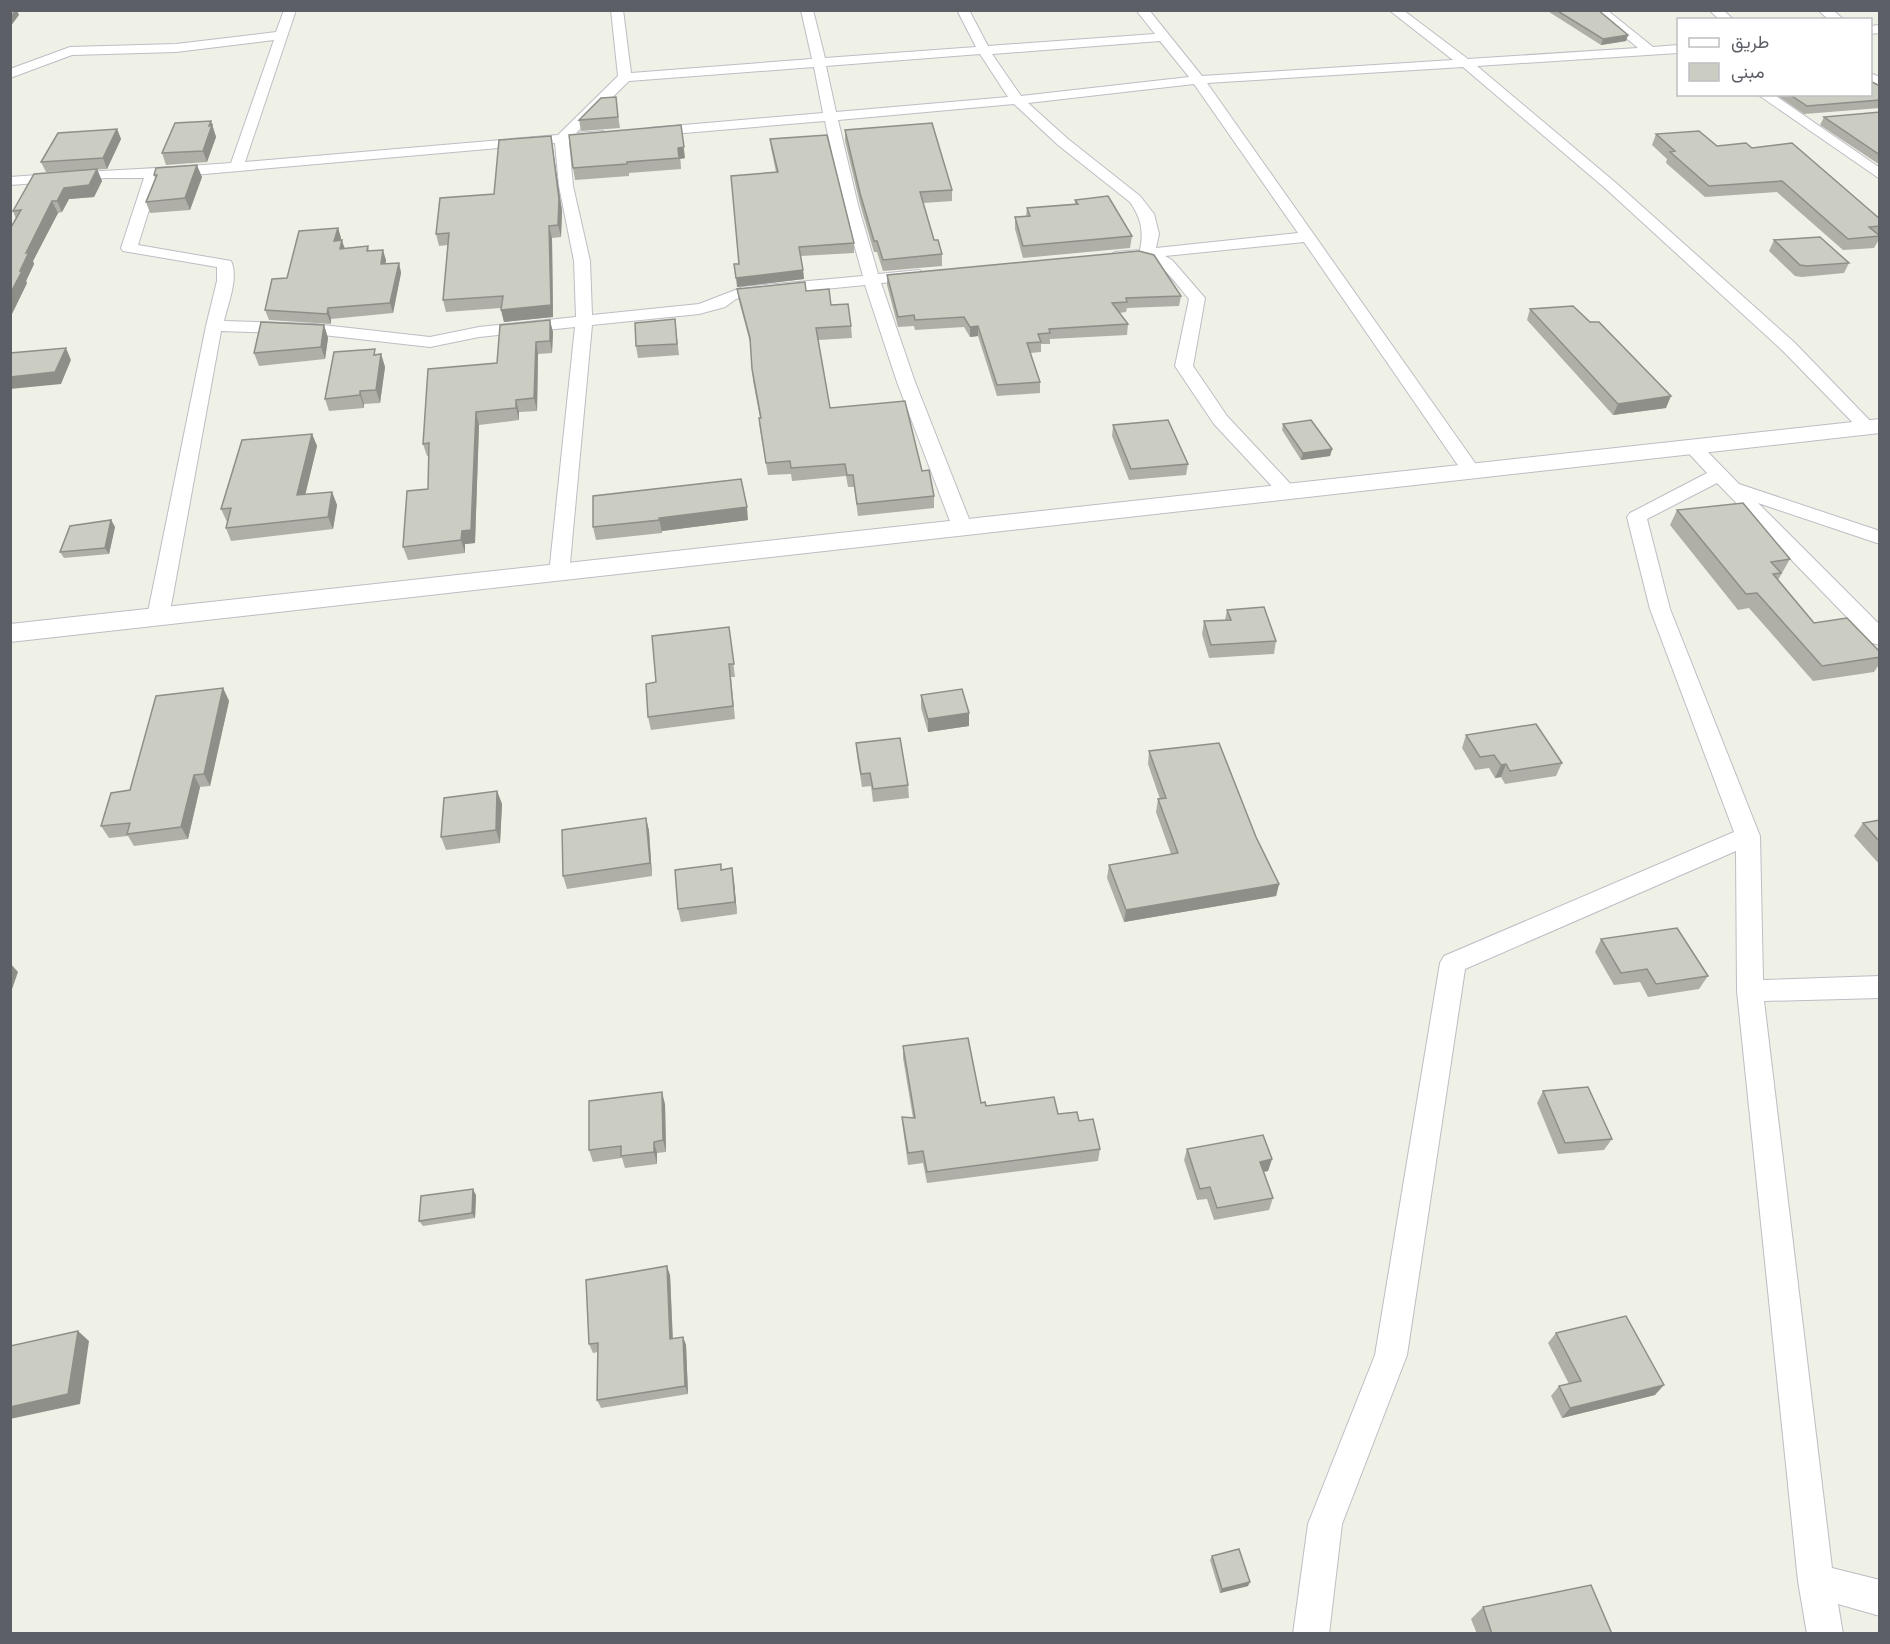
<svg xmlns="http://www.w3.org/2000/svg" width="1890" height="1644" font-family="'DM Sans',Vazirmatn,sans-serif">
<rect width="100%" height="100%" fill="#eff0e6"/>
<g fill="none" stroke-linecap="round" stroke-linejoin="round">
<g stroke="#bdbdc5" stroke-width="2">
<path id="minor" d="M284,10H296L245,162L558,135L618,76L611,10H623L631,73L812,59L801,10H813L825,58L976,47L957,10H969L988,46L1155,34L1136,10H1149L1202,76L1453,60L1389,10H1403L1468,59L1638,48L1593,10H1607L1653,47L1678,45V53L1477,66L1616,183L1795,343L1876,427L1873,431H1861L1783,351L1606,189L1463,67L1207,83L1480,470L1478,474H1464L1304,242L1165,256L1172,260L1205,298L1193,366L1227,416L1298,492L1295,496H1281L1214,424L1175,366L1189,299C1177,285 1165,266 1148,260C1135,255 1117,268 1107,257L1115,252L1140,250C1144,231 1141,218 1130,202L1058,145L1014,104L838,120L858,205L878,274L919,270L927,275L919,280L881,283L915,382L973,529L970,533H956L953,529L897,382L865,285L745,297L736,299L725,307L699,314L592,325L569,574L566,579L559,580L552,579L549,574L575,327L479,337L430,347L314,334L221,331L169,617L165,622L158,624L151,622L147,617L206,326L217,281V267L123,251L121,248L144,178H106L10,185V177C84,171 157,169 231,163L274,40L176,52L72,55L10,78V69L70,47L176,44L276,32ZM1160,41L1189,77L1021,96L992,54ZM980,54L1008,97L836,112L826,66ZM814,67L823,113L649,128L642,132L649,136L825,121L843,205L863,276L743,287L699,304L592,315L590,261L573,186L569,142L603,139L610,135L603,131L576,133L629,81ZM1194,84L1298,233L1156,248L1159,234L1154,214L1140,196L1068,139L1028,103ZM555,143L559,186L574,261L576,317L479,327L430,337L314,324L224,321C228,304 239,277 231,261L138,245L159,178Z
M1709,10H1723L1734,20H1720Z
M1818,10H1833L1844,20H1829Z
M1880,25V33L1870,34V26Z
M1870,73L1880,77V87L1870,83Z
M1757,94H1773L1880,168V179Z
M1691,440L1698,442L1739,484L1880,531V544L1758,503L1880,625V645L1872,643L1717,483L1647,519L1670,609L1760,836L1763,980L1880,976V998L1764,1001L1832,1568L1880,1580V1616L1838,1604L1843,1634H1807L1798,1581L1737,991L1736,851L1465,969L1407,1355L1342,1524L1329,1634H1293L1308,1524L1375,1355L1440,963L1444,956L1734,832L1650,609L1627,517L1630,513L1707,473L1682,446L1684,442Z"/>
</g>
<g stroke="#bdbdc5" stroke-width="2">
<path id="tertiary" d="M1880,419V433L10,642V624Z"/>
</g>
<use href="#minor" fill="#fff" fill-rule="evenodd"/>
<use href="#tertiary" fill="#fff" fill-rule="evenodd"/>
</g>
<path fill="#afafa7" d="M1546,10H1598L1628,35L1626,41L1601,45Z
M1880,86V108L1804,114L1775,94H1870Z
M617,109L620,128L581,131L579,120Z
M1880,112V165L1820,125L1824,117Z
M211,121L216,137L207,162L166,165L162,153Z
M117,129L121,139L107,169L46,172L41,162Z
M845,130L952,190V201L923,203L934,240L942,254V266L883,271L877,252H874L860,204L845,141Z
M1656,134L1717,146L1880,219V238L1874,248L1843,250L1777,192L1705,197L1666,163L1667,159L1652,145Z
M569,135L685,158L680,159L681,169L629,173V176L575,180L573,168Z
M551,136L562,211L561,237L552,238L553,317L504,322L501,308L446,312L443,300L448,245L439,246L436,234L494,194Z
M770,139L854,243V253L801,256L804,279L737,287L739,264L776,172L771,148Z
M97,169L102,181L94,197L69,199L62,212L58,213L33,261L34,264L26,281L27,283L10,318V229L16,219L13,211Z
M154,175L202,177L190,210L150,213L146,202L155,178Z
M1075,200L1132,236L1130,248L1023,258L1015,229V217L1026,216L1027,208L1075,204Z
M338,228L341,238L340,240L345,248L368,246L369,251L386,260L385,264L399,263L401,273L393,313L331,319V324L269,320L265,310Z
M1774,240L1849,263L1844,273L1802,277L1795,276L1769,251Z
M887,275L1181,296L1179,306L1127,308L1126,312L1119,313L1128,324L1127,335L1050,339V344H1041V352L1030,353L1040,382V393L997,396L978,336L970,337L964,327L915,330L914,326L898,327L887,285Z
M737,289L806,291L831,305L851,326L852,338L818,340L830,408L922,471L934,496V508L858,516L854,487H848L846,476L792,481L791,474L768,475L760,430L759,418H760L753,381L751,346L739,301Z
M1530,309L1666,408L1613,415L1527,320Z
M675,319L679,355L638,358L636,346Z
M324,325L328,338L325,359L259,366L254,353Z
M553,332L552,353L538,354L537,411L519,412V420L479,425L475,543L465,544V553L408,560L403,547L428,489L429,456H427L423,444L497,363Z
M381,354L385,367L380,403L364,404V408L329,411L325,399L377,355Z
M1283,424L1332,449L1330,456L1301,460L1282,430Z
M1113,425L1188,464L1186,475L1129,480L1112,436Z
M312,434L317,446L305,495L332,492L337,505L333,529L231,541L226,528L227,522L221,509Z
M593,496L748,520L662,531V533L596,540L593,527Z
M1677,510L1790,559L1778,580L1814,623L1880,652V663L1874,672L1813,681L1749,608L1738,610L1670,525Z
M111,520L115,527L109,554L64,558L60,552Z
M1227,610L1276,641L1274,654L1209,658L1202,634L1204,621L1225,620Z
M729,627L735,677H731L735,719L651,730L648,717L656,682Z
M223,688L229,701L210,786L200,787L188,839L134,846L128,836L109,838L101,826L130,790Z
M921,695L969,726L928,732L921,708Z
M1466,735L1562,763L1556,776L1505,784L1501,777L1495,778L1489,768L1475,770L1462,748Z
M856,743L908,785L909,798L873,802L871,786L862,787L857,756Z
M1149,751L1279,884L1276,896L1124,922L1107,878L1109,865L1171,854L1156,812L1158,799H1160L1148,764Z
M497,791L502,804L500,843L446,850L441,837Z
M646,818L649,831L652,876L567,889L563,876Z
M1880,820V865L1854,836L1863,823Z
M722,870L734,881L737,914L681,922L678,909Z
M1601,939L1708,976L1699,989L1648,997L1640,982L1614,985L1595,952Z
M903,1046L986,1106L1058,1114L1079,1121L1100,1149L1098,1161L927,1183L923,1163L908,1165L903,1129L902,1117L913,1118L903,1058Z
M1543,1091L1612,1139L1604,1150L1558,1154L1537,1103Z
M665,1104L666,1152L657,1153V1164L625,1168L622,1158L593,1162L589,1150Z
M1187,1149L1272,1159L1268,1171L1263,1172L1273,1198L1269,1210L1214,1220L1207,1199L1197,1200L1184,1160Z
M476,1195L475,1218L423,1226L419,1221Z
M670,1275L673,1339L683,1337L686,1345L688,1394L601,1408L597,1400L598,1352L593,1353L589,1344Z
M1556,1333L1655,1395L1562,1418L1551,1396L1559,1386L1569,1384L1548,1343Z
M1212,1556L1248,1586L1220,1593L1210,1560Z
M1483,1607L1612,1634H1477L1471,1619Z"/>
<path fill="#8e8f88" d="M16,10H17L19,15L10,27V18Z
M1628,35L1626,41L1601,45L1603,39Z
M211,121L216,137L207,162L203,151Z
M681,125L685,158L680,159L681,169L678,148Z
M117,129L121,139L107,169L103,158Z
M551,136L562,211L561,237L558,225Z
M197,165L202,177L190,210L185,198Z
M97,169L102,181L94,197L69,199L62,212L57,201L64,188Z
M52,201L58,213L33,261L34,264L26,281L27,283L10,318V294L20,271L26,253Z
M549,226L552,238L553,317L504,322L501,310Z
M338,228L341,238L337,250L334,241Z
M342,240L345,250L340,249Z
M383,250L386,260L384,274L381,264Z
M399,263L401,273L393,313L390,303Z
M803,270L804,279L737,287L736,278Z
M328,308L331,319V324L327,314Z
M550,320L553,332L552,353L550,341Z
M324,325L328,338L325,359L321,347Z
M978,326V336L970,337V327Z
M536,342L538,354L537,411L534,398Z
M66,348L71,360L61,384L10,389V377Z
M381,354L385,367L380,403L376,390Z
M360,391L364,404V408L360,395Z
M1671,396L1666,408L1613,415L1618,404Z
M516,400L519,412V420L516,408Z
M476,412L479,425L475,543L465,544V553L461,540L462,531Z
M312,434L317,446L302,508L297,495Z
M1332,449L1330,456L1301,460L1303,453Z
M332,492L337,505L333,529L328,517Z
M747,507L748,520L662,531V533L659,518Z
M111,520L115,527L109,554L105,548Z
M223,688L229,701L210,786L204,774Z
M969,713V726L928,732V719Z
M1506,764L1501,777L1495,778L1501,765Z
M194,775L200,787L188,839L181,827Z
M497,791L502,804L500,843L496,830Z
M646,818L649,831L652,876L650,863Z
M732,868L734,881L737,914L735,902Z
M1279,884L1276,896L1124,922L1126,910Z
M10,963L18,972L10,995Z
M662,1092L665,1104L666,1152L663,1140Z
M654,1142L657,1153V1164L654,1152Z
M1272,1159L1268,1171L1256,1173L1260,1162Z
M473,1189L476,1195L475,1218L472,1213Z
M667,1266L670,1275L673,1348L670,1339Z
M78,1331L89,1341L80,1404L10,1419V1407Z
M683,1337L686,1345L688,1394L685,1386Z
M1664,1385L1655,1395L1562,1418L1570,1408Z
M1250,1582L1248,1586L1220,1593L1222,1589Z"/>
<path fill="#cbccc2" stroke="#8e8f88" stroke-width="1.5" d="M10,10H16L10,18Z
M1556,10H1598L1628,35L1603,39Z
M1870,81L1880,86V100L1807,106L1789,94H1870Z
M616,97L618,117L579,120L601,98Z
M1880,112V155L1824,117Z
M211,121L209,126L212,125L203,151L162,153L175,123Z
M932,123L952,190L920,192L934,240H938L942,254L883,260L877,241H874L860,193L845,130Z
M681,125L684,147L678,148L679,158L627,162V164L573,168L569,135Z
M117,129L103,158L41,162L58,133Z
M1699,131L1717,146L1746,143L1752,148L1792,143L1880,219V226L1869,227L1880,236L1848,239L1782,181L1709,186L1670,152L1675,151L1656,134Z
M827,135L854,243L799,247L803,270L736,278L734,264H739L731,176L778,172L770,139Z
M551,136L559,199L558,225L549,226L551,305L501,310L503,296L443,300L449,233L436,234L440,198L494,194L499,140Z
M197,165L185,198L146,202L157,175H154L156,168Z
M97,169L89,185L64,188L57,201H52L26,253L29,252L20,271H22L10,294V229L21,210L13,211L34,174Z
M1108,196L1132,236L1023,246L1015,217L1030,216L1027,208L1078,204L1075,200Z
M338,228L334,241L342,240L340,249L368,246L367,251L383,250L381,264L399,263L390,303L328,308L327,314L265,310L272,279L287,278L299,231Z
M1820,237L1849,263L1807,266L1800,265L1774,240Z
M1139,251L1154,255L1181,296L1126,298L1127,302L1112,303L1128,324L1049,329L1050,333L1038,334L1041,342L1027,343L1040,382L997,385L978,326L970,327L964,317L915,320L914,315L898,317L887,275Z
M805,282L806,291L829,289L831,305L848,304L851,326L816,328L830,408L905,401L922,471L929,470L934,496L857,504L853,475H847L845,464L791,468L790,461L766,463L759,418H761L752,369L750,338L737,289Z
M1573,306L1590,322H1599L1671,396L1618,404L1530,309Z
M675,319L677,344L636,346L635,323Z
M550,320V341L536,342L534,398L516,400V408L476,412L471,530L462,531L461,540L403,547L407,491L428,489L429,443L423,444L428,369L497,363L500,325Z
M261,322L324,325L321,347L254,353Z
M66,348L55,372L10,377V353Z
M375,349L374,355L381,354L376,390L360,391V395L325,399L334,352Z
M1168,420L1188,464L1131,469L1113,425Z
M1311,420L1332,449L1303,453L1283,424Z
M312,434L297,495L332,492L328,517L226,528L231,508L221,509L242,440Z
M741,479L747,507L659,518L660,520L593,527V496Z
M1743,503L1790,559L1771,562L1781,573L1773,574L1814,623L1847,618L1880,652V657L1822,666L1757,593L1746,594L1677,510Z
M111,520L105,548L60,552L70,526Z
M1264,607L1276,641L1211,645L1204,621L1231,620L1227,610Z
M729,627L734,664H729L733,706L648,717L646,684L656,682L652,636Z
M223,688L204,774L194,775L181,827L127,834L130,823L101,826L111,793L130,790L156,696Z
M962,689L969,713L928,719L921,695Z
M1536,724L1562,763L1510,771L1506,764L1501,765L1494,755L1480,757L1466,735Z
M900,738L908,785L873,789L870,773L861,774L856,743Z
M1219,743L1256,837L1279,884L1126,910L1109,865L1178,853L1158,799L1166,798L1149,751Z
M497,791L496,830L441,837L444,798Z
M646,818L650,863L563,876L562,830Z
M1880,820V842L1863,823Z
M721,864V870L732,868L735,902L678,909L675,870Z
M1677,928L1708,976L1656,984L1647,969L1621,973L1601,939Z
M968,1038L981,1103L985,1102L986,1106L1054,1097L1058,1114L1077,1112L1079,1121L1093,1119L1100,1149L927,1172L923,1151L908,1153L902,1117L915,1118L903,1046Z
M1588,1087L1612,1139L1565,1143L1543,1091Z
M662,1092L663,1140L654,1142V1152L621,1156V1146L589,1150V1101Z
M1263,1135L1272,1159L1260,1162L1273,1198L1217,1208L1210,1187L1200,1189L1187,1149Z
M473,1189L472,1213L419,1221L421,1196Z
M667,1266L670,1339L683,1337L685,1386L597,1400L598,1343L589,1344L586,1280Z
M1626,1316L1664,1385L1570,1408L1559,1386L1581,1381L1556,1333Z
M78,1331L68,1394L10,1407V1346Z
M1239,1549L1250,1582L1222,1589L1212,1556Z
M1591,1585L1612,1634H1492L1483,1607Z"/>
<rect width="1890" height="1644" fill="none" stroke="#5d5f67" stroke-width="24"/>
<rect x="1677" y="18" width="195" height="78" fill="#ffffff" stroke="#bebfc2" stroke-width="1.5"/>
<rect x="1689" y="38" width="30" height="9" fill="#ffffff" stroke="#bebfc2" stroke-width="1.5"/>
<text x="1731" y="48" font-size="18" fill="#5d5f67">طريق</text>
<rect x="1689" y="63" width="30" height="18" fill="#cbccc2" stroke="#bebfc2" stroke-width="1.5"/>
<text x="1731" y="78" font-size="18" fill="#5d5f67">مبنى</text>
</svg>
